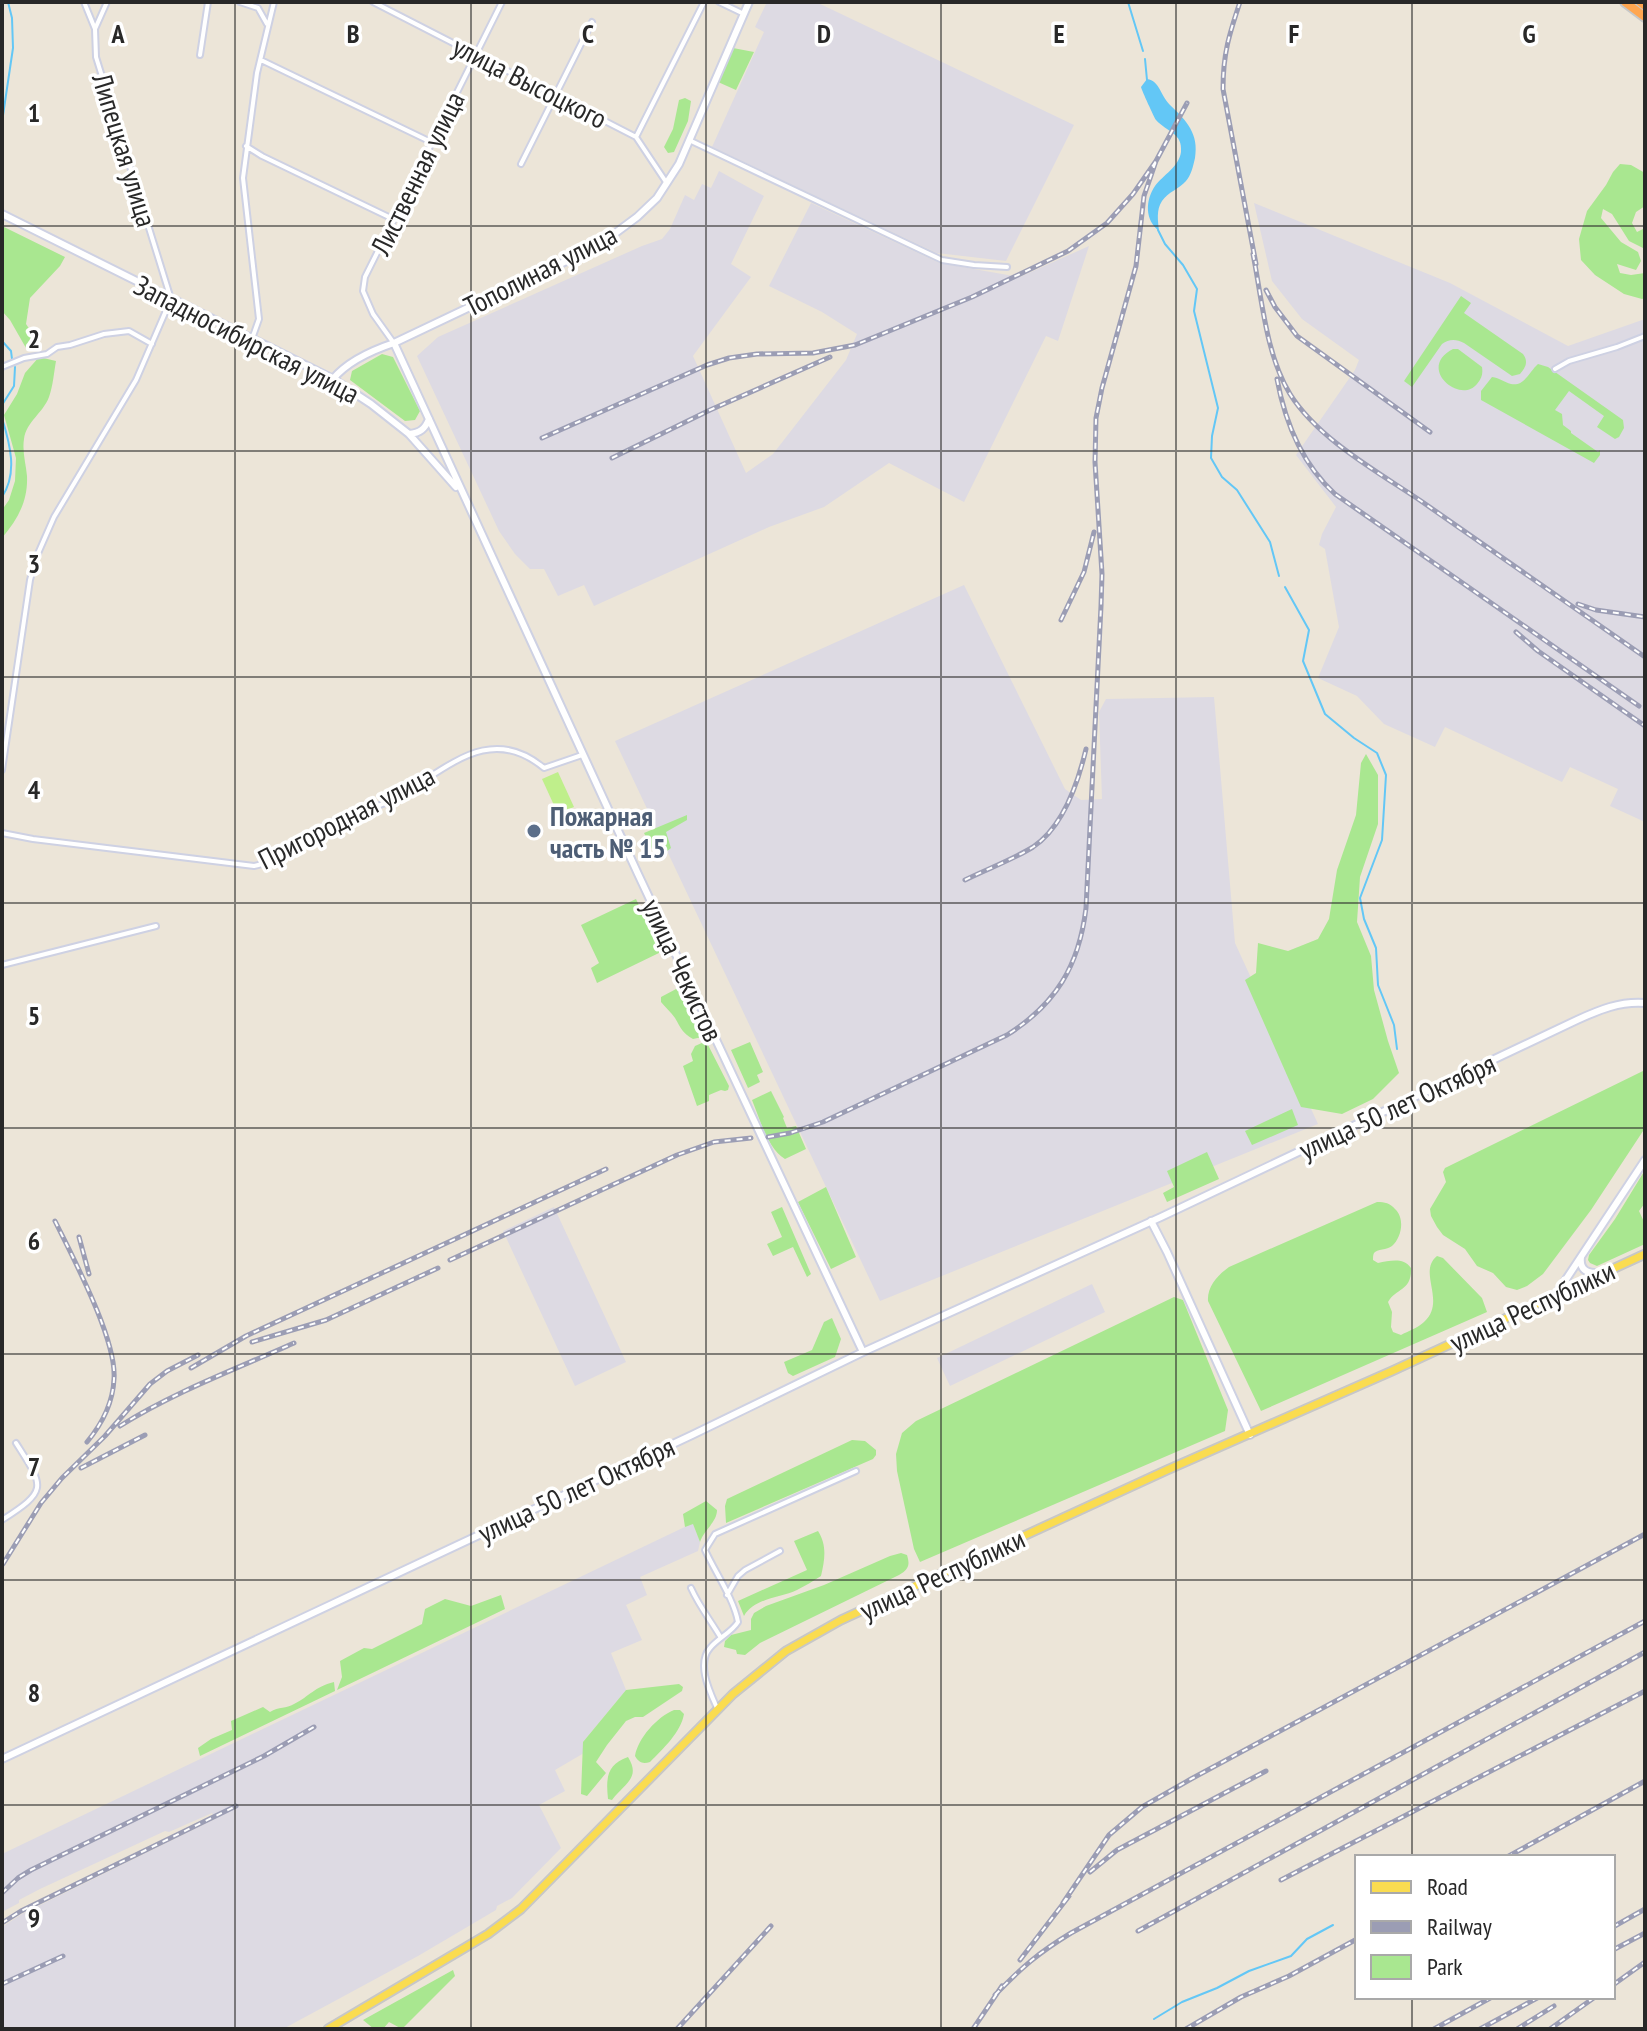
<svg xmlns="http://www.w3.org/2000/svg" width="1647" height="2031" font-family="'PT Sans Narrow',sans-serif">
<rect width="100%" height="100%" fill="#ece5d8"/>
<path fill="#dddae3" d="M767,2H816L1074,125L1006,261L937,253L712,147L764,32L755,27Z
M719,171L764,196L731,264L751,277L693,356L746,473L773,454L846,360L857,334L822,312L769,286L811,203L939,263L1020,277L1089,246L1058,341L1046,336L964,502L889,463L824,507L769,527L594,606L584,585L558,596L544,569H530L515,554L499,531L417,356L438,337L642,246L662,239L670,229L685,195L694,200L702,184L711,188Z
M1254,203L1450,283L1568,346L1645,319V822L1610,806L1618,789L1570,767L1562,782L1445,727L1435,747L1384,724L1357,696L1318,678L1339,627L1325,549L1319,545L1322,534L1336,507L1296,455L1355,370L1359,360L1302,319L1272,281Z
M964,585L1065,789L1081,800L1102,799L1099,712L1106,699L1214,697L1235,943L1318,1124L880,1301L615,741Z
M554,1207L626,1362L575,1386L503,1231Z
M1092,1284L1105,1312L950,1386L937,1358Z
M693,1523L700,1542L698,1551L640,1577L647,1595L626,1605L642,1640L611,1653L626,1690L583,1742L584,1753L555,1770L565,1791L539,1805L561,1848L512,1898L497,1906L496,1910L418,1956L283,2029H2V1927L22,1914L215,1819L212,1813L169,1832L165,1831L40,1889L19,1900V1903L2,1912V1854Z"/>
<path fill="#a9e790" d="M733,48L754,52L736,90L718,82Z
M685,98L691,101L688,121L674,152L668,153L664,147L673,129L679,100Z
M1620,164L1631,165L1645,173V206L1636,212L1632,223L1637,232L1645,228V249L1629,241L1612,214L1603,209L1601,218L1621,242L1638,252L1641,261L1636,270L1617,264L1620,273L1631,275L1645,273V298L1642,299L1624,294L1595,275L1581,260L1579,239L1587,211L1606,185L1613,172Z
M2,226L65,257L60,266L30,298L26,324L34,336L31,344L26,348L10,320L2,311Z
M1461,296L1471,303L1464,313L1523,354C1529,362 1525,368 1520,374L1512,376L1464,343C1456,339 1449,339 1442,344L1412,387L1404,381Z
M1453,349H1458L1482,367C1483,374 1482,378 1477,384C1460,405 1416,368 1453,349Z
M382,354L393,357L420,411L415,420L405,421L350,380L352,371Z
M39,357L56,361C54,372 53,386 49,397C43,413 26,422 24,439C22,452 26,464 27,476C28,501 18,519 2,538V510L9,500L15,481L16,458L4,415L17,394L25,373Z
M1538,364L1548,367L1623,420L1624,428L1619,437L1615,439L1597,427L1604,416L1569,391L1555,410L1562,414L1563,425L1571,431V433L1598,452L1600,450V455L1594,463L1481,400V391L1492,377C1500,378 1504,382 1511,384C1524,387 1530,371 1538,364Z
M1366,754L1378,775V824L1360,877L1357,922L1371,956L1374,990L1388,1041L1399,1073L1373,1099L1342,1114L1301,1107L1245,980L1256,973L1258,943L1288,951L1318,939L1329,919L1337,870L1356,815L1361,763Z
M687,815V820L666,832L671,848L657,859L644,833Z
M636,899L661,952L597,983L591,968L599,963L581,925Z
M678,988L680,989L702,1037L693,1039C682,1033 681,1028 675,1018C671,1012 665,1007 661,1002V997Z
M704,1042L707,1043L729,1086L728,1090L725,1091L721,1090L709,1095V1101L697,1106L683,1066L693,1061L691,1054L695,1046Z
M750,1042L763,1072L757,1075L760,1082L748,1088L731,1050Z
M1645,1070V1128L1591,1210L1543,1274L1527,1286L1517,1290L1506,1287L1493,1273L1477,1266L1465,1249L1443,1235L1437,1227L1431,1216L1430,1209L1446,1182L1443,1172L1445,1168Z
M771,1091L784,1117L783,1118L787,1128L796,1126L806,1149L785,1159C767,1148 760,1119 752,1100Z
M1292,1109L1298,1125L1252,1145L1245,1131Z
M1207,1152L1219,1179L1167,1202L1163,1193L1174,1187L1167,1171Z
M1645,1170V1203L1639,1211L1645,1224V1244L1597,1266L1590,1263L1588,1260L1589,1255L1615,1219Z
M826,1187L856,1257L831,1269L798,1202Z
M1377,1202C1385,1202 1390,1203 1395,1209C1405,1218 1402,1237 1392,1246C1387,1250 1377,1249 1374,1253C1373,1255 1373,1257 1373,1260L1378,1263C1390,1261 1403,1257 1411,1268C1412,1291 1396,1288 1388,1302L1392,1312L1391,1327L1393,1332L1401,1335C1408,1331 1418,1328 1424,1322C1447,1301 1417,1272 1437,1256L1443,1258L1482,1298L1487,1312L1261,1411L1208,1301C1207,1286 1218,1275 1229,1267Z
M782,1207L811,1274L807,1277L793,1247L773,1256L767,1244L782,1237L771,1212Z
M1174,1297L1183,1300L1228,1410L1225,1431L920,1562L914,1549L897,1471L896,1454L902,1433L916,1421Z
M832,1318L841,1339L835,1357L793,1376L788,1373L784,1362L812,1350L824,1322Z
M852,1440L865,1441L876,1450V1455L873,1459L726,1523L725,1506L727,1499Z
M706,1501L717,1510C717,1522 704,1530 700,1542L693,1524L685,1527L683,1514Z
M818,1531C827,1545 825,1559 821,1576C813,1581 805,1586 797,1590C780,1598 754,1598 744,1616L738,1601L807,1570L794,1541Z
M901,1553L907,1555C910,1565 909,1569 899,1575L760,1643L745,1655L737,1654L736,1650L724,1647L725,1641L731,1635L751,1630V1619L754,1613L766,1606L824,1585L890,1556Z
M501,1595L505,1609L337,1690L342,1677L340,1661L364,1648L372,1649L422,1624L425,1609L445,1599L471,1606Z
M334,1682L335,1691L200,1756L198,1748L211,1739L232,1730L231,1721L263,1707L270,1712C279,1706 286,1709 294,1704C310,1696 314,1687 334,1682Z
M679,1684L683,1687L682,1691L643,1717H635L626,1721L607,1745L596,1762L606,1773L587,1796L581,1794L583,1742L626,1690Z
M674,1710H680L684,1714C681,1732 663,1749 650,1762C643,1764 639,1763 635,1756C638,1738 657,1717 674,1710Z
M628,1757C641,1778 625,1783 612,1800L608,1799C606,1779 606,1765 628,1757Z
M453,1970L455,1976L402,2029L389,2022L383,2029H374L363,2020Z"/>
<path fill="#bfef8b" d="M558,772L574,807L558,814L542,779Z"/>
<path fill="#63c7f6" d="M1147,79C1160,81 1160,95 1170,105C1187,121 1199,134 1195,158C1193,167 1191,175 1186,181C1179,189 1168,192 1162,201C1156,210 1158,221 1159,231C1145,220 1145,201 1155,186C1163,175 1179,167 1181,152C1183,133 1167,132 1156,120C1154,117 1142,91 1141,87Z"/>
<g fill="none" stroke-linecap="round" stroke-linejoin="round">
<path stroke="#63c7f6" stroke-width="2" d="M1128,2L1143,51
M1145,59L1147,80
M2,122L13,48L12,18L8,2
M1158,230L1165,244L1183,265L1197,289L1194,311L1218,408L1212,436L1211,458L1222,477L1237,490L1270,542L1279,576
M2,341L11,351L12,359
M2,405L14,386L15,367
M2,418C10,444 18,473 2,497
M1285,587L1309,630L1303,661L1325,714L1354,738L1377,753L1386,775L1382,840L1360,898L1364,919L1376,948L1378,985L1394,1025L1397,1049
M1154,2019L1182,2002L1217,1988L1249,1971L1291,1956L1307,1939L1333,1925"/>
<g stroke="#ced1e3" stroke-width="8">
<path id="street" d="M84,2L95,29
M240,2L258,8L267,24
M373,2L636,137L666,182
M719,2L744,14
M200,55L208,2
M261,60L431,142
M636,137L704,2
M689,140L942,260L974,265L1007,267
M246,146L262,156L393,219
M521,164L592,22
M252,339L259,319L243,178L257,73L274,2
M393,342L373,314L363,291L365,277L502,2
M2,367L24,358L47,354L57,347L70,345L104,334L129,331L152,344
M1555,369L1569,361L1617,347L1645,336
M2,770L30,580L36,558L54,517L136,380L171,299L96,57L95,29L107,2
M2,833L33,839L254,866C281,861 303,837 328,824C345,814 367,811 385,803C439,779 484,718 544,768L582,755
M2,965L156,926
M2,1520C49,1490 44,1487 16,1443
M691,1588C699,1606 711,1621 721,1638
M727,1595L738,1576L745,1570L780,1551
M717,1708C710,1692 696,1664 710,1648C718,1638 731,1633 738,1622C734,1599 715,1572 705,1550L715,1534L856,1471"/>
</g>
<g stroke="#ced1e3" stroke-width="10">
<path id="secondary" d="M2,214L333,379L371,404L409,434L456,487
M394,343L638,874L863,1352
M333,379C347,362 373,350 394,343L598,246L637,217L657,198L679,164L749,2
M409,434C420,433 425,429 429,419
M1151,1221L1167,1252L1250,1435
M1581,1257C1579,1271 1589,1274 1601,1273
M1555,1296L1645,1160
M2,1759L692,1435L863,1352L1161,1217L1577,1020C1599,1010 1620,1001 1645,1003"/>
</g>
<g stroke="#c7c7c7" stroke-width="11">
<path id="primary" d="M328,2029L488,1934L521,1909L733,1694L786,1651L841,1620L1167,1470L1392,1371L1645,1254"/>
</g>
<g stroke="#c7c7c7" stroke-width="12">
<path id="highway" d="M1625,2L1645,17
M1640,2L1645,6"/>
</g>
<use href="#street" stroke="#fff" stroke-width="4"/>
<use href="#secondary" stroke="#fff" stroke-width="6"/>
<use href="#primary" stroke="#fadc50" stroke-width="7"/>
<use href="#highway" stroke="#ffa650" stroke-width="8"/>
<g stroke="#9b9db4" stroke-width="5">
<path id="rail" d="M1240,2C1229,35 1223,54 1223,89L1256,264
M1253,254C1262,299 1266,355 1290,394C1318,439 1378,472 1421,501C1495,553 1570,605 1645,657
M1266,290L1275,307L1297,336L1430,432
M1277,379C1285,422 1302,464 1335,494L1639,706
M542,438L707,365L729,358L757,354L813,353L855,345L972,297L1068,251L1107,223L1133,194L1156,161L1187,103
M612,458L710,410L830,357
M1578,604L1596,610L1645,617
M1061,620L1084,572L1094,532
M1516,632L1538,651L1645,726
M965,880C987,869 1012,860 1033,847C1063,827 1078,783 1086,749
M768,1137L790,1133L823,1122L1007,1035C1056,1004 1079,966 1086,908L1101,606L1102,574L1095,462L1096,418L1102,388L1136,266L1144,196L1156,161
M55,1221C73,1258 117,1340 114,1379C113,1402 102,1424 87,1442
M79,1237L89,1274
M450,1260L677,1155L714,1142L751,1138
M252,1342L326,1320L438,1268
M191,1368L246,1336L606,1169
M120,1426C174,1392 236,1369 294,1343
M81,1468L145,1435
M3,1564L41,1503L62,1478L105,1436L150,1384L167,1371L198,1355
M1507,1857L1645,1781
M1090,1872L1117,1850L1266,1771
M1281,1880L1645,1691
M2,1893L18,1878L31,1870L264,1756L314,1727
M1063,1903L1109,1835L1142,1807L1191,1779L1645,1534
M2,1923L21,1911L236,1806
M1613,1927L1645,1909
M1138,1931L1645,1652
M1613,1950L1645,1933
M1020,1960L1069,1896
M2,1984L63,1956
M1613,1985L1645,1962
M995,1995C1021,1968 1038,1953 1071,1933L1645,1621
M677,2029L771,1926
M973,2029L1002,1986
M1186,2029L1241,1997L1289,1976L1357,1939
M1434,2029L1492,1997
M1480,2029L1539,1997
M1517,2029L1554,2006
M1550,2029L1595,1997"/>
</g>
<use href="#rail" stroke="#fff" stroke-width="2" stroke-dasharray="6" stroke-linecap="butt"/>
</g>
<path fill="none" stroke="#282828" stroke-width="2" stroke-opacity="0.55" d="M235,2V2029M471,2V2029M706,2V2029M941,2V2029M1176,2V2029M1412,2V1857M2,226H1645M2,451H1645M2,677H1645M2,903H1645M2,1128H1645M2,1354H1645M2,1580H1645M2,1805H1645M1412,1997V2029"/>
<circle fill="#5c6f8a" stroke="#fff" stroke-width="3" cx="534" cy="831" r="8"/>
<g text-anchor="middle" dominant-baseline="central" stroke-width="7" stroke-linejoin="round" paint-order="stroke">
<g font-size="28" fill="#282828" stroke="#fff">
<text transform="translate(530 82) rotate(27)">улица Высоцкого</text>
<text transform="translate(125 150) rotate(73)">Липецкая улица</text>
<text transform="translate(417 173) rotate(-64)">Лиственная улица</text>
<text transform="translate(540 270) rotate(-27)">Тополиная улица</text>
<text transform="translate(247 339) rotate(27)">Западносибирская улица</text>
<text transform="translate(346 817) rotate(-27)">Пригородная улица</text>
<text transform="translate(683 970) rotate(65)">улица Чекистов</text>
<text transform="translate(1397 1106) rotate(-25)">улица 50 лет Октября</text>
<text transform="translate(1532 1306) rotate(-25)">улица Республики</text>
<text transform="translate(576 1489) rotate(-25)">улица 50 лет Октября</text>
<text transform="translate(942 1574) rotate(-25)">улица Республики</text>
</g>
<g font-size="28" font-weight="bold" fill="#4e5e75" stroke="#fff" text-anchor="start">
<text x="550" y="815">Пожарная<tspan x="550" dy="32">часть № 15</tspan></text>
</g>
</g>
<g font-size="26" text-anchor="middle" font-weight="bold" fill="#282828" stroke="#fff" stroke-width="7" stroke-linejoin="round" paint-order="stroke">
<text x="118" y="43">A</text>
<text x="353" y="43">B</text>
<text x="588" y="43">C</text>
<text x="824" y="43">D</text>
<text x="1059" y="43">E</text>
<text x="1294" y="43">F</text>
<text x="1529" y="43">G</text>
<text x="34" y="122">1</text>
<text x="34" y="348">2</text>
<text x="34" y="573">3</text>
<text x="34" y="799">4</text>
<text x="34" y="1025">5</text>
<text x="34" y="1250">6</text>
<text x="34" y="1476">7</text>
<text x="34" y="1702">8</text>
<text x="34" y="1927">9</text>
</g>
<rect width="1647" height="2031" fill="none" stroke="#282828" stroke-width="8"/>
<rect x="1355" y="1855" width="260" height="144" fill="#ffffff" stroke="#a9a9a9" stroke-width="2"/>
<rect x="1371" y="1881" width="40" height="12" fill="#fadc50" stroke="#a9a9a9" stroke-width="2"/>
<text x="1427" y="1895" font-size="24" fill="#282828">Road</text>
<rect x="1371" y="1921" width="40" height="12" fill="#9b9db4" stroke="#a9a9a9" stroke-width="2"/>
<text x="1427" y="1935" font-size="24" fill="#282828">Railway</text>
<rect x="1371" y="1955" width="40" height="24" fill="#a9e790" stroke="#a9a9a9" stroke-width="2"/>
<text x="1427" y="1975" font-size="24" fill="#282828">Park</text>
</svg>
